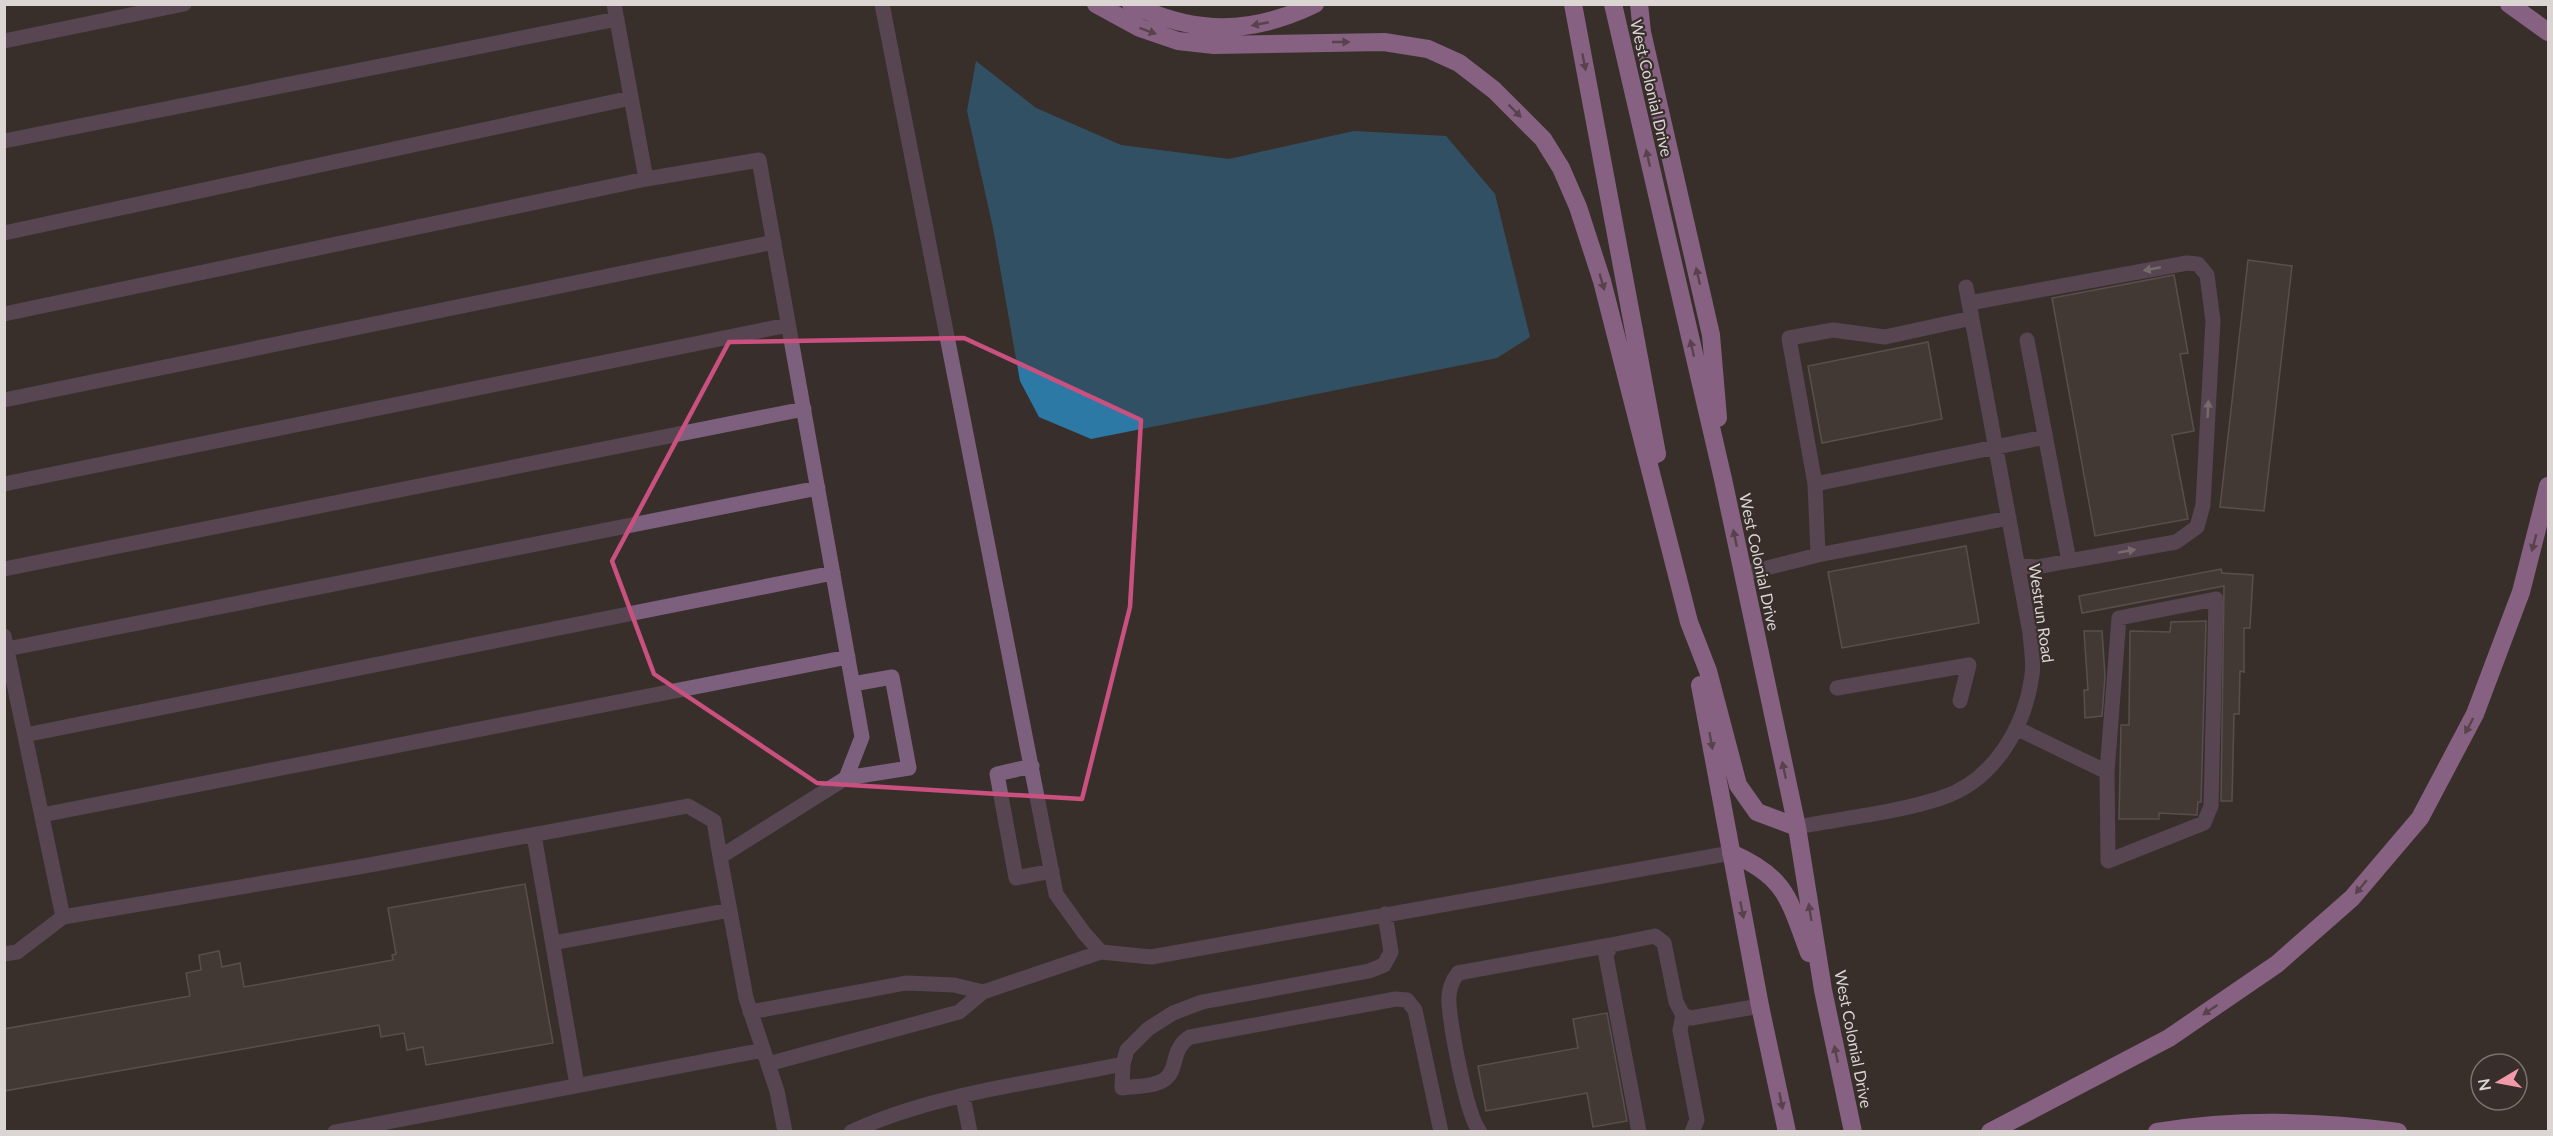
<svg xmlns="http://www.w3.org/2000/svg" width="2553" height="1136" font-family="Lato,sans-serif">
<rect width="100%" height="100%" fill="#382f2c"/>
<path fill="#2c79a6" d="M976,61L1036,108L1121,145L1229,159L1354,131L1446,136L1495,194L1530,337L1497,358L1091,439L1039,417L1020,381L993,228L967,111Z"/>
<path fill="#4e4542" stroke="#7f7572" stroke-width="1.5" d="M2248,260L2292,266L2264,511L2220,507Z
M2174,275L2188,353L2180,354L2194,431L2172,435L2188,519L2095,536L2052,298Z
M1928,342L1942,419L1822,443L1808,366Z
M1966,546L1979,623L1842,648L1828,572Z
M2221,569L2222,573L2253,575L2250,628H2244V672L2240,671L2239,714H2234L2232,801H2221L2224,586L2082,613L2079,596Z
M2206,621L2201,802H2198L2197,815L2159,813V819H2119L2121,725H2129L2130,631L2170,632L2171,622Z
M2084,631H2102L2105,676L2102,716L2085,718L2084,690H2088Z
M525,884L553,1043L426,1065L423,1047L407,1050L404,1033L381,1037L379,1025L4,1091V1029L190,996L186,973L201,970L199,955L219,951L222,967L240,963L244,987L393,960L392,955L396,954L388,908Z
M1607,1013L1627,1121L1593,1127L1587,1093L1486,1111L1478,1066L1578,1048L1573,1019Z"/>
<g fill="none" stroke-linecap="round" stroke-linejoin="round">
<path stroke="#7d607e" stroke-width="15" d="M614,4L646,179L759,160L862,737L846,778L720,857L746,998L777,1091L785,1132
M882,4L1056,894L1084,933L1101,952L1151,957L1731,853
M4,41L184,4
M4,141L617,19
M4,233L631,98
M1969,303L2187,263L2198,264L2207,275L2213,321L2203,505L2197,527L2176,542L2069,561
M4,314L646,179
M1972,318L1885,337L1833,330L1789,338L1815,484L2045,437
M4,400L774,242
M4,484L788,325
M1818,555L2009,518
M2018,565L2037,567L2069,561L2027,340
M4,569L804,409
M1743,574L1818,555L1815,484
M4,636L63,917L17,952L4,954
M7,649L818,488
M1837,688L1969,665L1960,701
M2016,728L2107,772L2108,861L2204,823L2211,806L2216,599L2119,618L2107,772
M25,735L833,573
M1032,766L997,774L1016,878L1052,871
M846,778L909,768L892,677L853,684
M42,815L848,657
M1797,827C1844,818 1895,813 1941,798C1994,781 2025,727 2032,675C2034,662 2031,647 2030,633L1966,287
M534,835L577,1085
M1385,914L1391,952L1384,965L1369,971L1202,1002L1173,1013L1148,1029L1127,1050L1123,1064L1122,1088C1135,1086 1153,1087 1164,1080C1179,1070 1170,1049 1190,1037L1396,999L1407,1000L1415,1010L1441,1132
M63,917L364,866L688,806L714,821L720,857
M553,943L730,910
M983,992L1101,952
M750,1012L906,983L954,985L983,992L959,1012L768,1064
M1683,1015L1691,1018L1760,1006
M963,1097L970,1132
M335,1132L763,1050
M851,1132C935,1093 1033,1083 1123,1064
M1480,1132C1466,1115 1451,1028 1449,1004C1448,993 1451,982 1458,973L1611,945
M1639,1132L1606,956L1611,945L1655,936L1664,943L1676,1002L1683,1015L1680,1030L1697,1120L1692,1132"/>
<path stroke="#e69ee8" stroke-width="18" d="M1096,4L1140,28L1178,41L1214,45L1384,42L1428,49L1459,63L1494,90L1543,139L1561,168L1578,207L1602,281L1689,622L1708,671L1738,785L1757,812L1797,827
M1131,4C1195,35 1251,35 1315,4
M1573,4L1657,454
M1613,4L1723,479L1797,827L1823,990L1853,1132
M1639,4L1642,32L1711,335L1718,418
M2509,4L2548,32
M1700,685L1760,1006L1787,1132
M1731,853C1787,877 1789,900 1809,953
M1990,1132L2169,1038L2277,964L2352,898L2420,818L2475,714L2521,592L2548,486
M2157,1132C2235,1119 2320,1121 2398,1132"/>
</g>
<defs><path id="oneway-solid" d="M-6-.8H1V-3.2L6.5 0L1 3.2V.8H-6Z" transform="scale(1.5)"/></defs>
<g fill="#7e5b77">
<use href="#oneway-solid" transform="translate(1260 24) rotate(169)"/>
<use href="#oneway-solid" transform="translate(1148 31) rotate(20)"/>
<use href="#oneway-solid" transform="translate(1341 42)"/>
<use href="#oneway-solid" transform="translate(1584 62) rotate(79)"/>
<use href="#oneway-solid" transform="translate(1515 111) rotate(45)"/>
<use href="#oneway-solid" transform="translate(1648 158) rotate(-103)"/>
<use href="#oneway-solid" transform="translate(1698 276) rotate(-103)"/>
<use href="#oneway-solid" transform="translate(1602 282) rotate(74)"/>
<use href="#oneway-solid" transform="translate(1692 348) rotate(-103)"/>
<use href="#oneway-solid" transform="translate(1735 538) rotate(-102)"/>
<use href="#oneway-solid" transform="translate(2534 543) rotate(105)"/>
<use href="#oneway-solid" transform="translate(2469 726) rotate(118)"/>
<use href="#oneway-solid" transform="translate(1711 741) rotate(80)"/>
<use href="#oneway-solid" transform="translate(1784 770) rotate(-102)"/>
<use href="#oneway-solid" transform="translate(2361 887) rotate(130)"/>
<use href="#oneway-solid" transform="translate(1742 910) rotate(79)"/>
<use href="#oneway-solid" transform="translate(1810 912) rotate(-99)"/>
<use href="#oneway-solid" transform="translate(2210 1010) rotate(146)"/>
<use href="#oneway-solid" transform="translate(1836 1054) rotate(-102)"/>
<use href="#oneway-solid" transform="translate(1781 1101) rotate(79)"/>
</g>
<g fill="#bfb3ba">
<use href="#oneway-solid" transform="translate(2152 269) rotate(169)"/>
<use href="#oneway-solid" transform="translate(2208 409) rotate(-87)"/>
<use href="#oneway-solid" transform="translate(2127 551) rotate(-10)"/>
</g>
<path d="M0 0H2553V1136H0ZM964,338L1141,420L1130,607L1082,799L817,783L654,674L612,561L729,342Z" fill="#382f2c" fill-opacity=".55" fill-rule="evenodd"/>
<path fill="none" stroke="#ca517f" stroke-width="4.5" stroke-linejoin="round" d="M964,338L1141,420L1130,607L1082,799L817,783L654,674L612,561L729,342Z"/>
<g text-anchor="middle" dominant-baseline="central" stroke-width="4.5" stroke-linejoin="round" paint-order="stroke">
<g font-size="16" fill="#dbd6d4" stroke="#382f2c">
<text transform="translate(1652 88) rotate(77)">West Colonial Drive</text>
<text transform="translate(1760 562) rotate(78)">West Colonial Drive</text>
<text transform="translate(2042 613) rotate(82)">Westrun Road</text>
<text transform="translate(1854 1039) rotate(79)">West Colonial Drive</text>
</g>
</g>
<rect width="2553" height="1136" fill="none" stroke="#dbd6d4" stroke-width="12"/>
<g transform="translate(2499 1082) rotate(260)"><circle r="28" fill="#382f2c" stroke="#79726f" stroke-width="1.5"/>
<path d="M0-4.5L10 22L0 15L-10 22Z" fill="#f39aaa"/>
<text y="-9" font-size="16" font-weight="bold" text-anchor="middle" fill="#dbd6d4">N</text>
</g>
</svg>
